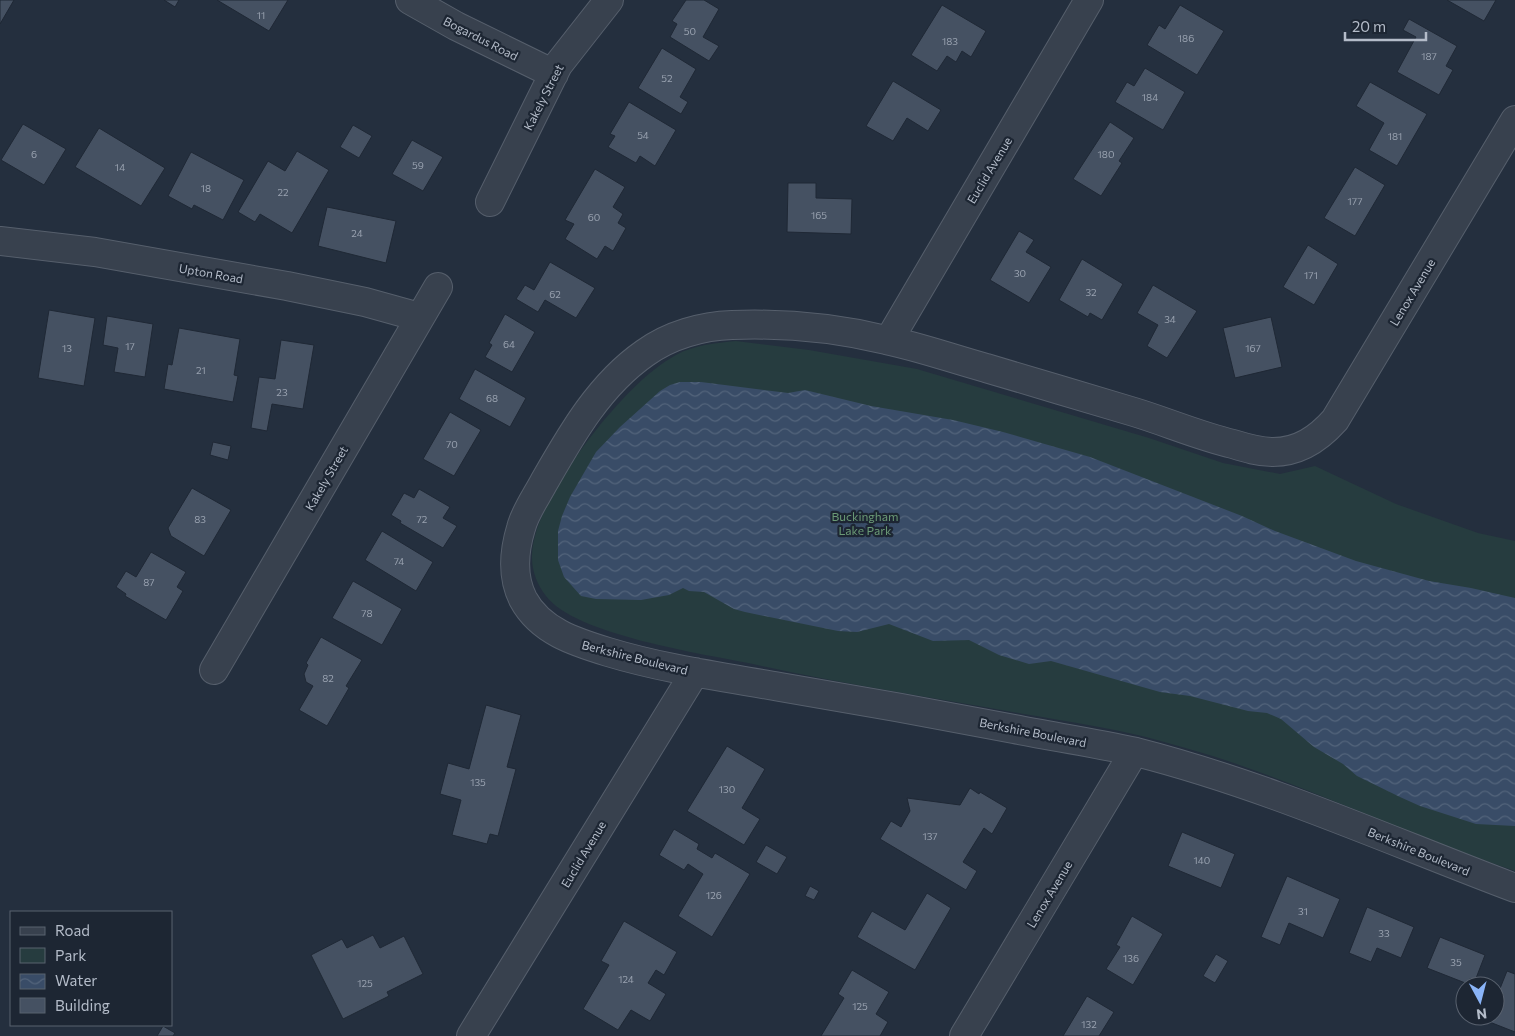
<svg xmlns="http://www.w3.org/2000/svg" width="1515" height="1036" font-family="Commissioner,sans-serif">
<defs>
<pattern id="water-waves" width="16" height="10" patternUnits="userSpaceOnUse" patternTransform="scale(1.25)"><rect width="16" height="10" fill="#394c67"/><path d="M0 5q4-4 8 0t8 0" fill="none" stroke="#53647b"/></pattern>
</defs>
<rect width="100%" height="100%" fill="#242f3e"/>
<path fill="#263c3f" d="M736,341L809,350L917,369L1149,438L1223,463L1280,474L1315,466L1396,504L1478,533L1515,541V871C1423,841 1336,799 1245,767C1213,755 1179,746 1146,737C1106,727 1065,721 1024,714C934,698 842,684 753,664C704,654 575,635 546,596C538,586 532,572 532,558C531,517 575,456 600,425C621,400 647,371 676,355C694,345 715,343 736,341Z"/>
<path fill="url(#water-waves)" d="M680,382H701L788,393L805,390L871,406L953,420L1003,432L1090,457L1242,516L1275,531L1356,561L1429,581L1471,588L1515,598V826L1476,824L1420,806L1400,797L1357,776L1343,764L1314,747L1281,719L1267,713L1248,711L1190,696L1160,692L1051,661L1029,664L999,655L969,640L933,641L889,624L857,632L838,631L745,612L734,609L704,592L689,591L683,588L669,595L641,600L596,599L581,596L564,577L558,560V531L562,516L570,497L596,452L620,427L660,391L670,385Z"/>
<path fill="#455162" stroke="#1f2835" d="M0,0H14L0,24Z
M164,0H179L175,7Z
M217,0H288L269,31Z
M686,0H704L719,9L703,37L719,46L709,61L670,37L677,24L672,21Z
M1447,0H1496L1484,21Z
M942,5L986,31L971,57L962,51L956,62L947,56L937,71L911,55Z
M1180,5L1224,31L1197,75L1147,45L1159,25L1165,29Z
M1409,19L1457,46L1446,66L1453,70L1439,95L1397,72L1416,37L1403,30Z
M662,48L696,69L680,97L688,102L681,114L638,88Z
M1145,68L1185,92L1163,130L1115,102L1127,82L1134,86Z
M893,81L941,110L928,131L907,118L893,141L866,126Z
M1370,82L1427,114L1397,166L1369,150L1384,123L1356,106Z
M629,102L676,130L655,166L640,156L636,163L608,147L615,136L610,134Z
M1110,122L1134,138L1119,161L1122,163L1101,196L1073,179Z
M23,124L66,149L44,185L1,160Z
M353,125L372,136L359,158L340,147Z
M99,128L165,168L141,206L75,167Z
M412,140L443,157L423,191L392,174Z
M297,151L329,170L292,233L260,214L255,222L238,212L268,161L285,171Z
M191,152L244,180L223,220L194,205L192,209L168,196Z
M1355,167L1385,185L1355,236L1324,218Z
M595,169L625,187L613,207L623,214L618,223L626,228L613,251L605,246L597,259L565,239L574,224L565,220Z
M788,183H816V198L852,199L851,234L787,232Z
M327,207L396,221L386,263L318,246Z
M1019,231L1034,240L1026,252L1051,267L1029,303L990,280Z
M1308,245L1338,264L1314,305L1283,287Z
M1082,259L1123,284L1102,320L1090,313L1088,317L1059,300Z
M550,262L595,288L576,318L545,300L538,312L516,299L525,285L534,290Z
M1153,285L1197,311L1167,358L1147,346L1158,325L1137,313Z
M49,310L95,318L84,386L38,378Z
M505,314L535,332L512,372L485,357L492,345L489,343Z
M107,316L153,324L145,377L114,372L118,348L103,345Z
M1271,317L1282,367L1235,378L1223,328Z
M179,328L240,339L234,375L238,376L233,402L164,389L168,364L172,365Z
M281,340L314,345L303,409L272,404L267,431L251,428L259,377L275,379Z
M475,369L526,398L510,427L459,399Z
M450,412L481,430L454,476L423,459Z
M213,442L231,446L228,460L210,455Z
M192,488L231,510L204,556L171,536L168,528Z
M419,489L450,507L443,518L457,526L443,548L400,523L401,521L391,515L404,493L414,498Z
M382,531L433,562L416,591L365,560Z
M151,552L186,572L177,587L183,591L166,620L125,596L126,594L116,587L126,571L136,577Z
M353,581L402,609L382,645L332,618Z
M321,637L362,660L346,686L349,688L327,726L299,710L313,686L306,682L304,674L308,665L306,663Z
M486,705L521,715L507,767L516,769L498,836L490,834L487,844L452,835L461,800L440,794L448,763L469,769Z
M727,746L765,769L742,808L760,819L744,845L687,811Z
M970,788L979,794L980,792L1007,808L992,834L984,828L963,862L977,871L966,890L880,839L891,821L901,827L910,811L907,798L960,805Z
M674,829L699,844L697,849L712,858L715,853L750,874L712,937L678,916L703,874L688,864L684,870L659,855Z
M1182,832L1235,854L1221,888L1168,866Z
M766,845L787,857L777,874L756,862Z
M1287,876L1340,899L1323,938L1289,923L1280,945L1261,937Z
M810,886L819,891L814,900L805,896Z
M927,893L951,908L915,970L857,937L872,911L905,930Z
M1367,907L1414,927L1401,958L1377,948L1371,962L1349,953Z
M1132,916L1163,934L1133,985L1106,969L1120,947L1116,945Z
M624,921L677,952L664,975L656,970L648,983L666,994L650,1021L631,1010L618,1030L583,1009L609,965L601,961Z
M373,935L380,948L404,936L423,974L387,992L389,996L343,1019L311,955L342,939L347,948Z
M1440,937L1485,955L1473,986L1427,968Z
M1216,954L1228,961L1215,983L1203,976Z
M852,970L889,992L876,1014L888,1022L880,1036H821L844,998L838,994Z
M1507,971L1515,974V1032L1487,1021L1489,1016H1495V1001Z
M1087,996L1114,1012L1099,1036H1063Z
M163,1026L175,1033L173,1036H157Z"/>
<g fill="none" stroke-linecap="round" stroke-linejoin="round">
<g stroke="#565f6c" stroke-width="30">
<path id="street" d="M410,0L456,26L554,74
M1515,120L1335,420C1318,439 1299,452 1273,452C1259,452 1246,448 1233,444C1199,436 1167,422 1134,412C1085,397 1035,383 986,368C953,359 920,347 886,340C836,328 784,323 732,325C702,326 670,335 645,353C599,385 571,435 544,482C536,497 525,512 521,528C514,551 512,577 523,599C540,631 575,642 608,652C664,669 723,677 780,687C858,700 936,714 1014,729C1055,737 1096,743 1136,752C1266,785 1390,841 1515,888
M490,202L558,65L609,0
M0,241L95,252L287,286L365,302L419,317
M889,340L1089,0
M214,670L438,287
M471,1036L695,672
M964,1036L1134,752"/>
</g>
<use href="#street" stroke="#38414e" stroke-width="28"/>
</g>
<g text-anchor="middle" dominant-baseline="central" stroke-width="4.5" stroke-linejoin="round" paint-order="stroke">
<g font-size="10" fill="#98a1af">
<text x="261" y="15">11</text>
<text x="690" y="31">50</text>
<text x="1186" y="38">186</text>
<text x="950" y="41">183</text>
<text x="1429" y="56">187</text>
<text x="667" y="78">52</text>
<text x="1150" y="97">184</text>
<text x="643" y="135">54</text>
<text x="1395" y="136">181</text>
<text x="34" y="154">6</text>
<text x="1106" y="154">180</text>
<text x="418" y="165">59</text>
<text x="120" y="167">14</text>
<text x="206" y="188">18</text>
<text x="283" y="192">22</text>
<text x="1355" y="201">177</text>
<text x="819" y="215">165</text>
<text x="594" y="217">60</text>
<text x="357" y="233">24</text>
<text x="1020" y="273">30</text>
<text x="1311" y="275">171</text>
<text x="1091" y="292">32</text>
<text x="555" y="294">62</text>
<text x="1170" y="319">34</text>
<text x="509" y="344">64</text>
<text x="130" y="346">17</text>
<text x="67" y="348">13</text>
<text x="1253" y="348">167</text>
<text x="201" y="370">21</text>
<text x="282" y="392">23</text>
<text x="492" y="398">68</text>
<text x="452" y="444">70</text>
<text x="200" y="519">83</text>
<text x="422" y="519">72</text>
<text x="399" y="561">74</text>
<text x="149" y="582">87</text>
<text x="367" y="613">78</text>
<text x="328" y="678">82</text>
<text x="478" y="782">135</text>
<text x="727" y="789">130</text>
<text x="930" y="836">137</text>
<text x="1202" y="860">140</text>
<text x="714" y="895">126</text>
<text x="1303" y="911">31</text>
<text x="1384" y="933">33</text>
<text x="1131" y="958">136</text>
<text x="1456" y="962">35</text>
<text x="626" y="979">124</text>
<text x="365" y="983">125</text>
<text x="860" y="1006">125</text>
<text x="1089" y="1024">132</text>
</g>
<g font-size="12" fill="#b4bcc9" stroke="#1d2633">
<text transform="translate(481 38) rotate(27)">Bogardus Road</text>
<text transform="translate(543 97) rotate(-63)">Kakely Street</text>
<text transform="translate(989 170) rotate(-59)">Euclid Avenue</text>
<text transform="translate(211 273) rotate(10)">Upton Road</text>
<text transform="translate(1412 292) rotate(-59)">Lenox Avenue</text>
<text transform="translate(326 478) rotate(-60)">Kakely Street</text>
<text transform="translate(635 657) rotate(14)">Berkshire Boulevard</text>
<text transform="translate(1033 732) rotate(11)">Berkshire Boulevard</text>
<text transform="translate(1419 851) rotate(22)">Berkshire Boulevard</text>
<text transform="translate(583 854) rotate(-59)">Euclid Avenue</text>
<text transform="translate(1049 894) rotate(-59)">Lenox Avenue</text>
</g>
<g font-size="12" fill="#6b9a76" stroke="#1d2633">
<text x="865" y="516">Buckingham<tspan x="865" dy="14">Lake Park</tspan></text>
</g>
</g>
<rect x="10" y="911" width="162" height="115" fill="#1d2633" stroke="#59626f"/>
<rect x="20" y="927" width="25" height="8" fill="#38414e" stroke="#59626f"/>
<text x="55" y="936" font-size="15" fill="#b4bcc9">Road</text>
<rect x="20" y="948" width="25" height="15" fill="#263c3f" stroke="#59626f"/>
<text x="55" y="961" font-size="15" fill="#b4bcc9">Park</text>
<rect x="20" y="974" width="25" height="15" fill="url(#water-waves)" stroke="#59626f"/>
<text x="55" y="986" font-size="15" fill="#b4bcc9">Water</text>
<rect x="20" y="998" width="25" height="15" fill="#455162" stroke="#59626f"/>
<text x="55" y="1011" font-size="15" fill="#b4bcc9">Building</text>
<g transform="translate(1480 1001) rotate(173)"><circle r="24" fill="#1d2633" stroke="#59626f"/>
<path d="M0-4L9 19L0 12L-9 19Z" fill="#8ab4f8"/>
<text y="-8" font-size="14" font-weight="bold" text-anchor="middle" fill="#b4bcc9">N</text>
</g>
<path d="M1345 32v8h81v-8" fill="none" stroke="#b4bcc9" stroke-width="2.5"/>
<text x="1352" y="32" font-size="15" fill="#b4bcc9" stroke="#1d2633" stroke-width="4" paint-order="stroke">20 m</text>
</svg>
